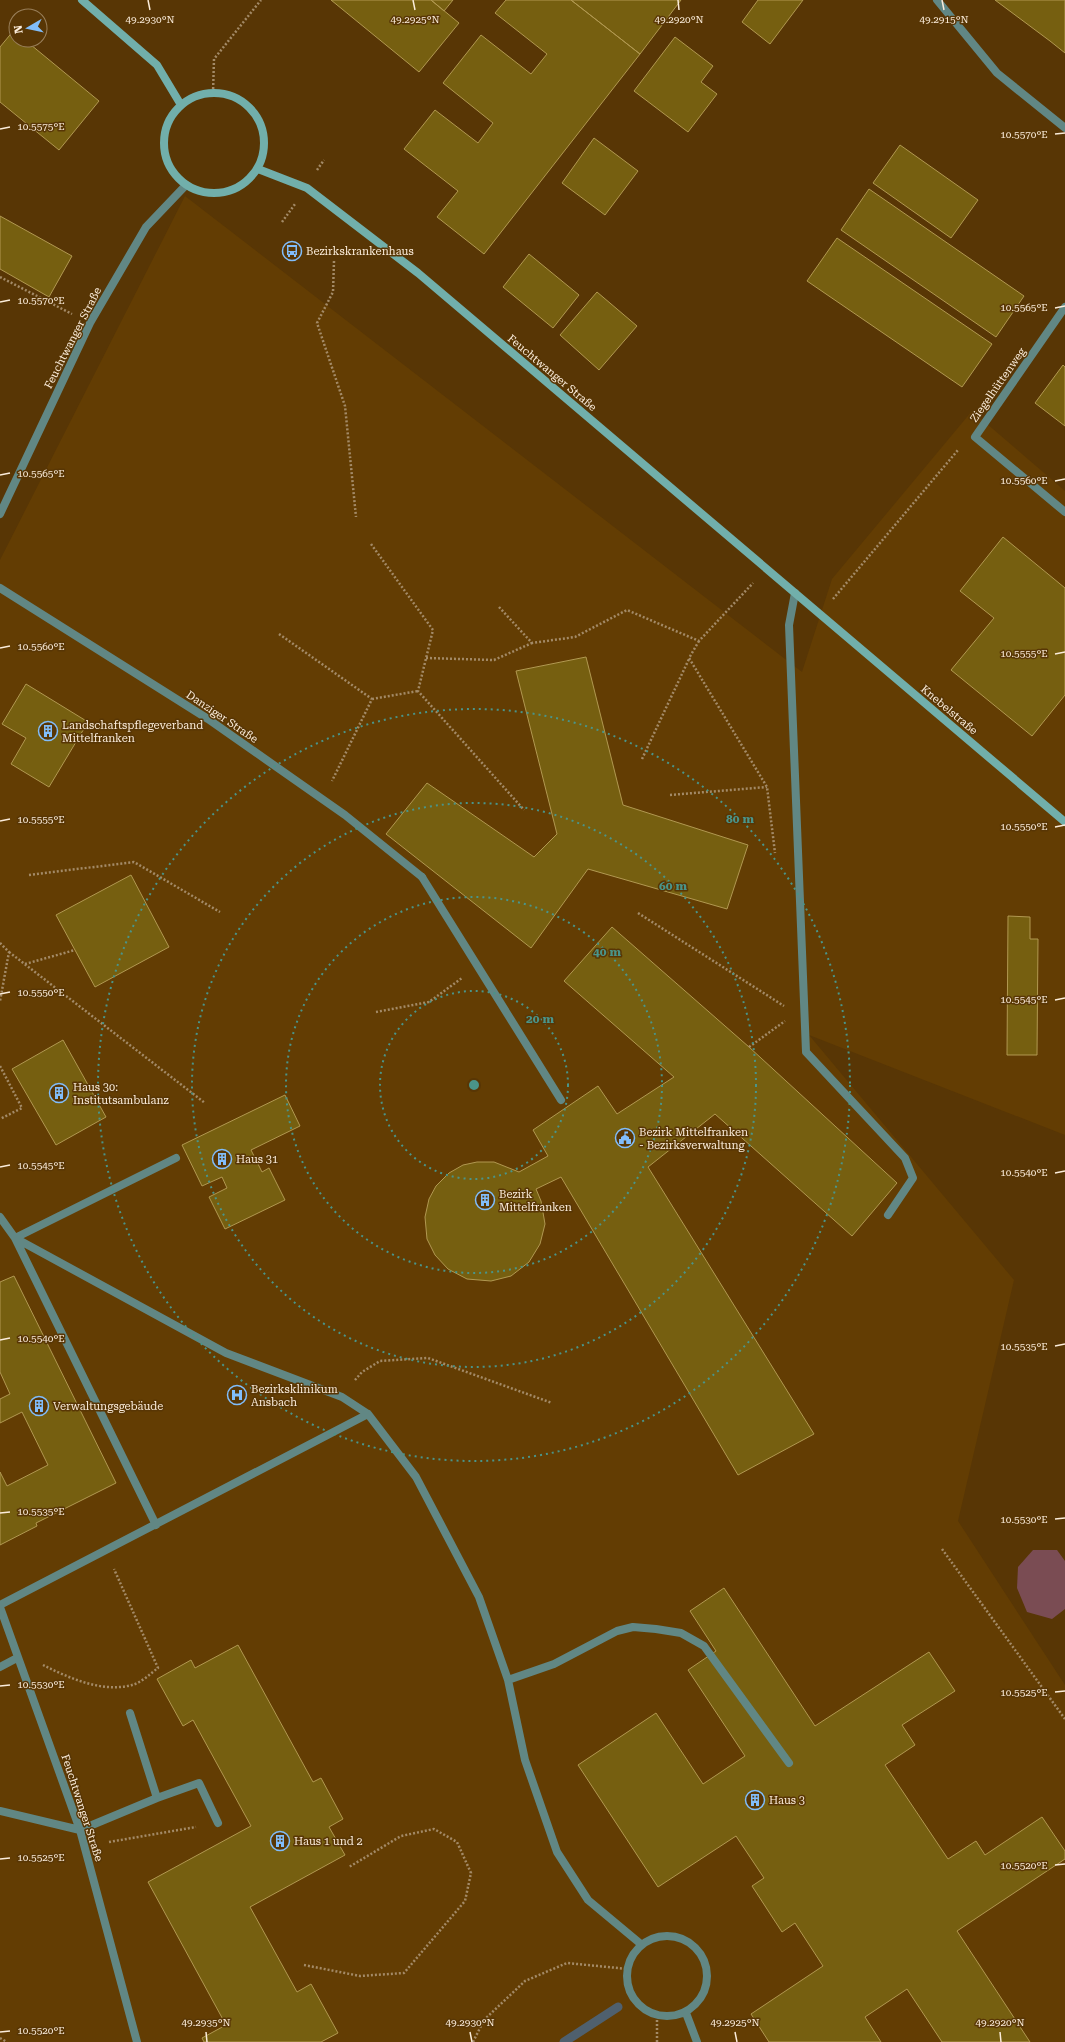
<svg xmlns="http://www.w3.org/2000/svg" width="1065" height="2042" font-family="'Roboto Serif',serif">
<rect width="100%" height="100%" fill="#583605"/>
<path fill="#633d03" d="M185,196L802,672L832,579L972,411L1065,491V1135L809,1035L1014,1280L958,1521L1065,1685V2042H0V560Z"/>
<path fill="#7a4c53" d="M1033,1550H1057L1065,1561V1609L1052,1619L1027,1612L1017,1588L1018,1567Z"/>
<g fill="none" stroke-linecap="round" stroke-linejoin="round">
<path stroke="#4f606e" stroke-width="9" d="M564,2042L618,2007"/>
</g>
<path fill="#765f10" stroke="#b19851" d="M331,0H431L459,23L419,72Z
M431,0H453L444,11Z
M506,0H571L640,54L484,254L437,217L458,191L404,149L435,110L478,143L493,123L443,83L481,35L531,74L547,54L495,13Z
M571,0H681L640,54Z
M758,0H803L770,44L742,22Z
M995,0H1065V53L1050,41Z
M14,30L16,32V40H25L99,101L59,150L0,102V47Z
M675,37L713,66L701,82L717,94L688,132L634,91Z
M594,138L638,171L605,215L562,183Z
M900,145L978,200L951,238L873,183Z
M869,189L1024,296L996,337L841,230Z
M0,216L72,256L49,297L0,269Z
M837,238L992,344L962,387L807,281Z
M529,254L579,295L553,328L503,287Z
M597,292L637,326L599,370L560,335Z
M1063,365L1065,367V426L1035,403Z
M1003,537L1065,588V695L1032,736L951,670L994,618L960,591Z
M586,657L623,805L748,845L727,909L588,869L531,948L386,834L427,783L534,857L557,834L516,671Z
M26,684L88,722L49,787L11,764L26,738L2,724Z
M131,875L169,947L95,987L56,915Z
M1008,916L1030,917V939H1038L1037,1055H1007Z
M612,927L749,1047L897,1183L852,1236L715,1114L648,1167L814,1434L738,1475L561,1177L536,1189L541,1201L545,1224L540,1244L529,1262L511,1276L491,1281L467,1279L448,1269L435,1255L427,1239L425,1217L429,1199L436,1186L449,1173L463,1165L477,1162H494L519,1172L548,1156L533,1130L598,1086L617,1114L674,1077L564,981Z
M63,1040L106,1117L56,1145L12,1069Z
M285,1095L300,1126L251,1150L262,1172L269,1168L285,1200L225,1229L209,1197L227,1188L222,1177L202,1186L182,1145Z
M14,1276L116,1483L36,1523L37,1526L0,1545V1472L7,1486L48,1465L22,1412L0,1423V1399L10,1394L0,1372V1282Z
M724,1588L815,1726L929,1652L955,1691L902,1725L915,1745L885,1765L948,1859L976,1841L985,1855L1042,1817L1065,1851V1859L957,1931L1030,2042H942L907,1989L865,2017L881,2042H769L751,2014L823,1966L795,1923L782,1932L752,1886L764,1878L736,1836L658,1887L578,1765L656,1713L703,1784L745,1756L688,1670L716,1651L690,1611Z
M238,1645L313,1782L321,1778L343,1819L329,1827L345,1855L250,1907L297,1992L311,1984L338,2033L321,2042H204L202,2038L226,2025L148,1882L251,1826L193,1720L183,1726L157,1679L191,1660L195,1668Z"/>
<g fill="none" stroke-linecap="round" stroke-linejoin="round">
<path stroke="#a38a67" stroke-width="2.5" stroke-dasharray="2 2" stroke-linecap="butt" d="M213,93L214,59L261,0
M317,170L324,160
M282,222L295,204
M334,261L333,292L317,323L345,406L356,517
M0,277L72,314
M371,544L433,630L418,691L524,810
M833,599L958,450
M499,607L532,643L575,637L627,610L699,641L753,583
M279,634L372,699L332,781
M699,641L689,658L767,787L775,853
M426,658L494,660L532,643
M372,699L418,691
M642,759L689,659
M670,795L767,787
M29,875L134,862L220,912
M638,913L784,1006
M0,943L9,952L0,1001
M9,952L205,1103
M25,964L75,950
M376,1012L429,1002L462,978
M749,1047L785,1021
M0,1066L22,1108L0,1119
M355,1380L362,1372L380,1361L428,1358L552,1403
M942,1549L1065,1719
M43,1665C69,1678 102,1693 132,1685C141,1683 151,1673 158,1668L114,1569
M109,1842L196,1827
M304,1965L360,1976L404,1973L465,1901L471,1873L457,1842L434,1829L401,1836L349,1867
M657,2016V2042
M0,2038L7,2042
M473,2042L484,2020L525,1981L567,1963L628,1969"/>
<path stroke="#618784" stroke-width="8" d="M0,588L208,719L345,815L422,877
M795,593L789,625L806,1052L905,1158L913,1178L888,1215
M0,1217L15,1238L226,1353L342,1397L368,1414L416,1477L479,1597L508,1680L525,1760L557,1852L588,1900L642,1945
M156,1525L15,1238L176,1158
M0,1605L368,1414
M0,1607L80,1830L137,2042
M0,1667L17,1658
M508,1680L554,1664L617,1631L633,1627L656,1629L681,1633L704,1646L789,1763
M157,1798L199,1783L218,1823
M0,1811L80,1830L157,1798L130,1713
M627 1976a40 40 0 1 1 80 0a40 40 0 1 1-80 0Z
M686,2013L697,2042"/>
<path stroke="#618784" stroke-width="8" d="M422,877L561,1100"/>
<path stroke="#618784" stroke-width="8" d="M937,0L997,73L1065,128
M1065,307L975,437L1065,512
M0,514L90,323L146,227L186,185"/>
<path stroke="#71afab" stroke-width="8" d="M82,0L157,65L181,105
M164 143a50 50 0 1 1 100 0a50 50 0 1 1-100 0Z
M258,169L307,188L418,273L1065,822"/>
</g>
<path fill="none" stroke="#fbecda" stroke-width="1.5" d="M148,0L150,10M413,0L415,10M678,0L679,10M942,0L944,10M0,129L10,127M1055,134L1065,133M0,302L10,300M1055,308L1065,306M0,475L10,473M1055,481L1065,479M0,648L10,646M1055,654L1065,652M0,821L10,819M1055,827L1065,825M0,994L10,992M1055,1000L1065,998M0,1167L10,1165M1055,1173L1065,1171M0,1340L10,1338M1055,1346L1065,1344M0,1513L10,1512M1055,1519L1065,1518M0,1686L10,1685M1055,1692L1065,1691M0,1859L10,1858M1055,1865L1065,1864M0,2032L10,2031M206,2032L207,2042M470,2032L472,2042M735,2032L737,2042M1000,2032L1001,2042"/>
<g fill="none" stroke="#4a9489" stroke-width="2" stroke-dasharray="2 4">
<circle cx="474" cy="1085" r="94"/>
<circle cx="474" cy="1085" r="188"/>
<circle cx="474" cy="1085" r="282"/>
<circle cx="474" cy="1085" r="376"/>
</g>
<defs>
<g id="bus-ring" transform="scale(1)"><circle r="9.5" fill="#583605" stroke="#81bdfa" stroke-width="1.5"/><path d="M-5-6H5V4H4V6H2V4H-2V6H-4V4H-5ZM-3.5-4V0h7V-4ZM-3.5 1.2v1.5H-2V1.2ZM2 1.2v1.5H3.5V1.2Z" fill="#81bdfa"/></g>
<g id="building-ring" transform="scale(1)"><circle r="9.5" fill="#583605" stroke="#81bdfa" stroke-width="1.5"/><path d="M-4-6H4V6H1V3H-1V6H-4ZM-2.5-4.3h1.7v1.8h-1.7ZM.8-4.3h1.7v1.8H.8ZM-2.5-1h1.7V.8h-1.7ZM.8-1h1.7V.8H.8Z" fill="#81bdfa"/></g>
<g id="civic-ring" transform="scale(1)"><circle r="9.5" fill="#583605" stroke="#81bdfa" stroke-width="1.5"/><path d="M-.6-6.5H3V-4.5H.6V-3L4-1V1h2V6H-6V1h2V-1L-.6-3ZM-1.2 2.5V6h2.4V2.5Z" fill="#81bdfa"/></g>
<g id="hospital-ring" transform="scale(1)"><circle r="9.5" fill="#583605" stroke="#81bdfa" stroke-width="1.5"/><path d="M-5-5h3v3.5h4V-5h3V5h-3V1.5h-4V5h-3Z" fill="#81bdfa"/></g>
</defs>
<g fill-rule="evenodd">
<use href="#bus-ring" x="292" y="251"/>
<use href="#building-ring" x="48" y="731"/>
<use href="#building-ring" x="59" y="1093"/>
<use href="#civic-ring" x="625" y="1138"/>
<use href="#building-ring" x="222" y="1159"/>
<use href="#building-ring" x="485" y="1200"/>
<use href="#hospital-ring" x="237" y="1395"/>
<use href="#building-ring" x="39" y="1406"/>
<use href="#building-ring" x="755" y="1800"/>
<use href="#building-ring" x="280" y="1841"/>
</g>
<g text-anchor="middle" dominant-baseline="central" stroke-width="3" stroke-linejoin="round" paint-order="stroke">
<g font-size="11" fill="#fbecda" stroke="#583605" text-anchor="start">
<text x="306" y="251">Bezirkskrankenhaus</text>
<text x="62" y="725">Landschaftspflegeverband<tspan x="62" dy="13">Mittelfranken</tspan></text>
<text x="73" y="1087">Haus 30:<tspan x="73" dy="13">Institutsambulanz</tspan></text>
<text x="639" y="1132">Bezirk Mittelfranken<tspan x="639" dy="13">- Bezirksverwaltung</tspan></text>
<text x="236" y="1159">Haus 31</text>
<text x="499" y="1194">Bezirk<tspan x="499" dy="13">Mittelfranken</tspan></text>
<text x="251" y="1389">Bezirksklinikum<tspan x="251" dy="13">Ansbach</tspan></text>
<text x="53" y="1406">Verwaltungsgebäude</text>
<text x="769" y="1800">Haus 3</text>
<text x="294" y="1841">Haus 1 und 2</text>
</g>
<g font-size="11" fill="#fbecda" stroke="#583605">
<text transform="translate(73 338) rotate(-63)">Feuchtwanger Straße</text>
<text transform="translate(552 373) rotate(40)">Feuchtwanger Straße</text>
<text transform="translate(998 385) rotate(-55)">Ziegelhüttenweg</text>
<text transform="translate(949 710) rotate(40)">Knebelstraße</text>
<text transform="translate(222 717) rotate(34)">Danziger Straße</text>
<text transform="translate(82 1808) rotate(72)">Feuchtwanger Straße</text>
</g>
</g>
<g font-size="10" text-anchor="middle" fill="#fbecda" stroke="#583605" stroke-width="3" stroke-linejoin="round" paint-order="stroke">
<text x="944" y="23">49.2915°N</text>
<text x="150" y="23">49.2930°N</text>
<text x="415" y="23">49.2925°N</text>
<text x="679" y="23">49.2920°N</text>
<text x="41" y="130">10.5575°E</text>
<text x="1024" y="138">10.5570°E</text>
<text x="41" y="304">10.5570°E</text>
<text x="1024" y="311">10.5565°E</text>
<text x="41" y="477">10.5565°E</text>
<text x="1024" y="484">10.5560°E</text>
<text x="41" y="650">10.5560°E</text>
<text x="1024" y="657">10.5555°E</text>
<text x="41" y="823">10.5555°E</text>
<text x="1024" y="830">10.5550°E</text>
<text x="41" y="996">10.5550°E</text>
<text x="1024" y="1003">10.5545°E</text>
<text x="41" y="1169">10.5545°E</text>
<text x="1024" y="1176">10.5540°E</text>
<text x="41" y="1342">10.5540°E</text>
<text x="1024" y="1350">10.5535°E</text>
<text x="41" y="1515">10.5535°E</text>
<text x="1024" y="1523">10.5530°E</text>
<text x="41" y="1688">10.5530°E</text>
<text x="1024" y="1696">10.5525°E</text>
<text x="41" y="1861">10.5525°E</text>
<text x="1024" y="1869">10.5520°E</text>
<text x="206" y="2026">49.2935°N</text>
<text x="470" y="2026">49.2930°N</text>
<text x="735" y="2026">49.2925°N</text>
<text x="1000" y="2026">49.2920°N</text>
<text x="41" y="2034">10.5520°E</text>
</g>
<circle cx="474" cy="1085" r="6" fill="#4a9489" stroke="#583605" stroke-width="2"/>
<g font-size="12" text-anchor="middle" font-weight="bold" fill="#4a9489" stroke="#583605" stroke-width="3" stroke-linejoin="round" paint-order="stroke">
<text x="740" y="823">80 m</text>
<text x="673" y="890">60 m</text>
<text x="607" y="956">40 m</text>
<text x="540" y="1023">20 m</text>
</g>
<g transform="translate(28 28) rotate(261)"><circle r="19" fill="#583605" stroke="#997f5a"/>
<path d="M0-3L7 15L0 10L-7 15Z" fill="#81bdfa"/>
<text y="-6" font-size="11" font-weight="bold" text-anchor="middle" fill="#fbecda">N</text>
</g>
</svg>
